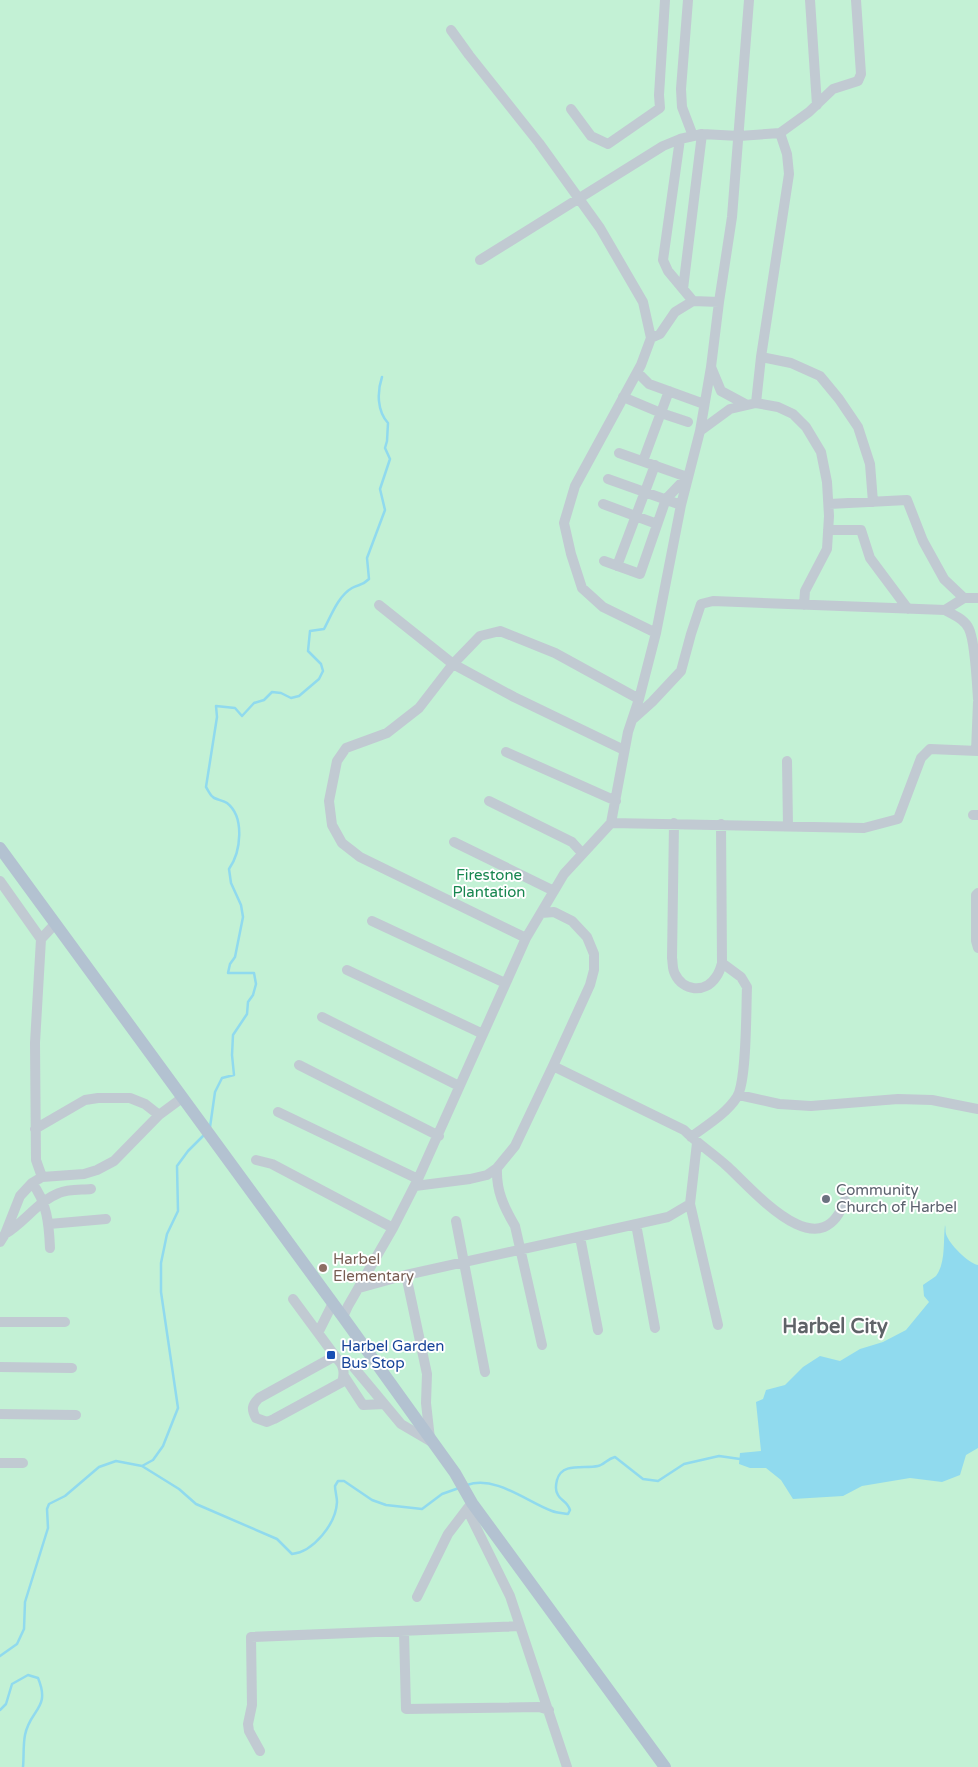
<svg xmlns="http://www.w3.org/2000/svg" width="978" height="1767" font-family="'Varela Round',sans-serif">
<rect width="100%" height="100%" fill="#f5f3f3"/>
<path fill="#c3f1d5" d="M0,0H978V1767H0Z"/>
<path fill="#90daee" d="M945,1225C946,1228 945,1231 946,1234C949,1244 968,1263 978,1265V1448L966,1455L960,1475L942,1482L910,1478L862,1486L843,1496L793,1499L781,1480L766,1468H750L739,1464L740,1453L761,1451L756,1402L763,1399L766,1390L785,1385L803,1367L820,1356L840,1361L860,1349L883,1342L906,1330L929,1302L924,1296L923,1285C927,1282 932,1279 936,1276C946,1263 943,1241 945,1225Z"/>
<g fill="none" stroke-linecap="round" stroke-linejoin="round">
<path stroke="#90daee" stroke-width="2.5" d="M210,1127L215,1092L222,1078L234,1075L232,1055L233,1035L247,1014L248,1002L253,995L256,984L254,973H228L230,964L235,957L243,917L241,905L231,883L229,869C241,852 245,817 227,803C223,800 216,800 213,797C210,795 208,790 206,787L217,717L216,706L235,708L242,716L254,703L264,700L272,692L281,693L291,698L299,696L319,679L323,671L321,664L308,651L310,631L324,629C331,616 338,596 352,588C359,584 362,586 369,579L367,558L385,510L380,489L390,459L385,448L387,441L388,423C377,411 377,392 382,377
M142,1466L153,1460L163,1446L178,1408L161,1292V1263L167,1234L178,1211L177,1166L188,1151L204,1135
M467,1485C496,1475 527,1502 552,1511C557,1513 563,1513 568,1514L570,1510C567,1501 561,1501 558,1495C555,1491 556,1484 557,1480C562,1462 584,1469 598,1466C604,1465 607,1459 615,1457L643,1479L658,1481L684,1464L719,1456L740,1459
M0,1656L17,1644L24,1629L25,1602L48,1528L47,1509L49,1504L65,1496L99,1467L116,1461L142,1466L179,1489L196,1504L277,1539L292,1554C313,1552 336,1524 337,1502C337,1497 335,1491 335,1486L338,1481H344L372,1500L386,1505L422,1509L442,1494L459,1488
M0,1710L6,1704L12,1684L28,1675L38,1678C51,1709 30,1709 25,1735C23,1745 24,1757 23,1767"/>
<path stroke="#c1cad2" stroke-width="10" d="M688,0L681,89L682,107L693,136
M810,0L817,105
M451,30L469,55L539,143L600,228L643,302L651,338L641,365L575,486L564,523L571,554L582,588L603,607L656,633
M571,109L591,136L608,144L660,108L659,95L665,0
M680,139L663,260L668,271L693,301
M480,260L663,146L680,139L702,134L739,136L780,133L809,112L833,89L858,81L861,74L856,0
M683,289L702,134
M651,338L660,334L675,312L693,301L719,302
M761,357L791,363L820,376L839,399L858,427L870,464L873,502
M711,367L721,391L747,405
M637,372L649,384L704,404
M623,397L661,413L688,422
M756,403L761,357L789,174L787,154L780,133
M700,431L730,409L756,403L778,407L793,414L806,427L821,452L827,482L829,516L827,549L805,591L804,605
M643,461L669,391
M608,479L681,505
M603,504L657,524
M829,504L907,500L923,541L944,579L964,598
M828,530H861L870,558L908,609
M604,561L640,574L666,499L687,477L619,453
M617,566L655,465
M379,605L453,664L514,697L624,750
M945,610L964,598H978
M633,719L652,702L681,671L691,634L701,604L713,601L945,610C953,615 965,619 969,629C975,641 977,684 978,699
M976,751L978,702
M506,752L616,801
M787,761L788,826
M489,801L572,842L582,853
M973,815H978
M611,823L864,828L898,819L921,758L930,749L978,751
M674,823L672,958C673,963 672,969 675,974C683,991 705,994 716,977C719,973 721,967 722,963L721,824
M454,842L554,891
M0,881L41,939
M978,893L976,895V941L978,948
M372,921L505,983
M526,938L360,857L342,843L332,825L329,801L337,761L346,748L387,733L419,708L453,664L480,636L500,631L555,653L639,699
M347,970L483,1034
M322,1017L459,1086
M299,1065L439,1136
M553,1066L684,1130C698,1144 714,1154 728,1167C756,1193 821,1270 845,1200
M739,1095L779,1104L811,1106L898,1099L932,1100L978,1109
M278,1112L418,1179
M35,1129L85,1100L98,1098H130L145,1104L159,1115
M691,1137C707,1125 726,1114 737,1097C747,1081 746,1009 747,987L741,977L722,963
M697,1143L690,1204L718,1325
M256,1160L272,1164L393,1228
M497,1168C496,1191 504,1207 515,1226L542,1345
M42,1177L36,1160L35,1043L41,939L55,924
M32,1183C47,1202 49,1224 50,1248
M415,1186L470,1179L487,1175L497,1168L515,1146L553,1066L590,985L594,970V954L587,937L572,921L554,912L541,913
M456,1221L485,1372
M49,1224L106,1219
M636,1224L655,1328
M5,1234C24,1223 38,1201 59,1193C68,1189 82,1190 91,1189
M580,1237L598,1330
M0,1242L5,1234L20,1196L32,1183L42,1177L84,1174L97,1170L114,1161L159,1115L182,1098
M406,1275L427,1374L426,1403L430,1439
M359,1288L406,1275L668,1217L690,1204
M293,1299L338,1360L351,1364L401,1424L430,1441
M343,1317L348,1306L393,1228L418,1179L526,938L564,874L611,823L628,732L639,699L656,633L681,505L700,431L711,367L719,302L732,217L749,0
M0,1322H65
M318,1333L332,1305
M335,1356L259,1398C252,1405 251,1409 256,1418L267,1422L274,1419L342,1382C345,1373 344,1366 338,1360
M0,1367L72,1368
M344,1376L363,1405L384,1404
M0,1414L76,1415
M0,1463H23
M472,1503L467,1509L510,1596L567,1767
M417,1597L448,1534L467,1509
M404,1631L406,1709L539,1707L549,1710
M260,1751L249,1731L248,1724L252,1705L251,1637L520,1626"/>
<path stroke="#b3c2d1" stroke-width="12" d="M0,848L343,1317L455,1473L472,1503L665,1767"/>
</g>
<circle fill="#6b7280" stroke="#fff" stroke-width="2" cx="826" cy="1199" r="5"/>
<circle fill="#8d6e63" stroke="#fff" stroke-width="2" cx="323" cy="1268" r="5"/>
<rect fill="#1a4fb4" stroke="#fff" stroke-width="2" x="326" y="1350" width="10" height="10" rx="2.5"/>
<g text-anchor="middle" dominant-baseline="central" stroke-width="4" stroke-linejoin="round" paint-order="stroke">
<g font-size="15" fill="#17864f" stroke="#fff">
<text x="489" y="875">Firestone<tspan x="489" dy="17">Plantation</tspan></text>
</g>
<g font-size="15" fill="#5b616d" stroke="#fff" text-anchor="start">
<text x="836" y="1190">Community<tspan x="836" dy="17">Church of Harbel</tspan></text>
</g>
<g font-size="15" fill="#785e54" stroke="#fff" text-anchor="start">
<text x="333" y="1259">Harbel<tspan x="333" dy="17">Elementary</tspan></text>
</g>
<g font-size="15" fill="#164399" stroke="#fff" text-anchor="start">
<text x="341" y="1346">Harbel Garden<tspan x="341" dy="17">Bus Stop</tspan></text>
</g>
<g font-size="20" font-weight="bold" fill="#5f6368" stroke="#fff">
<text x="835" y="1327">Harbel City</text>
</g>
</g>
</svg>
